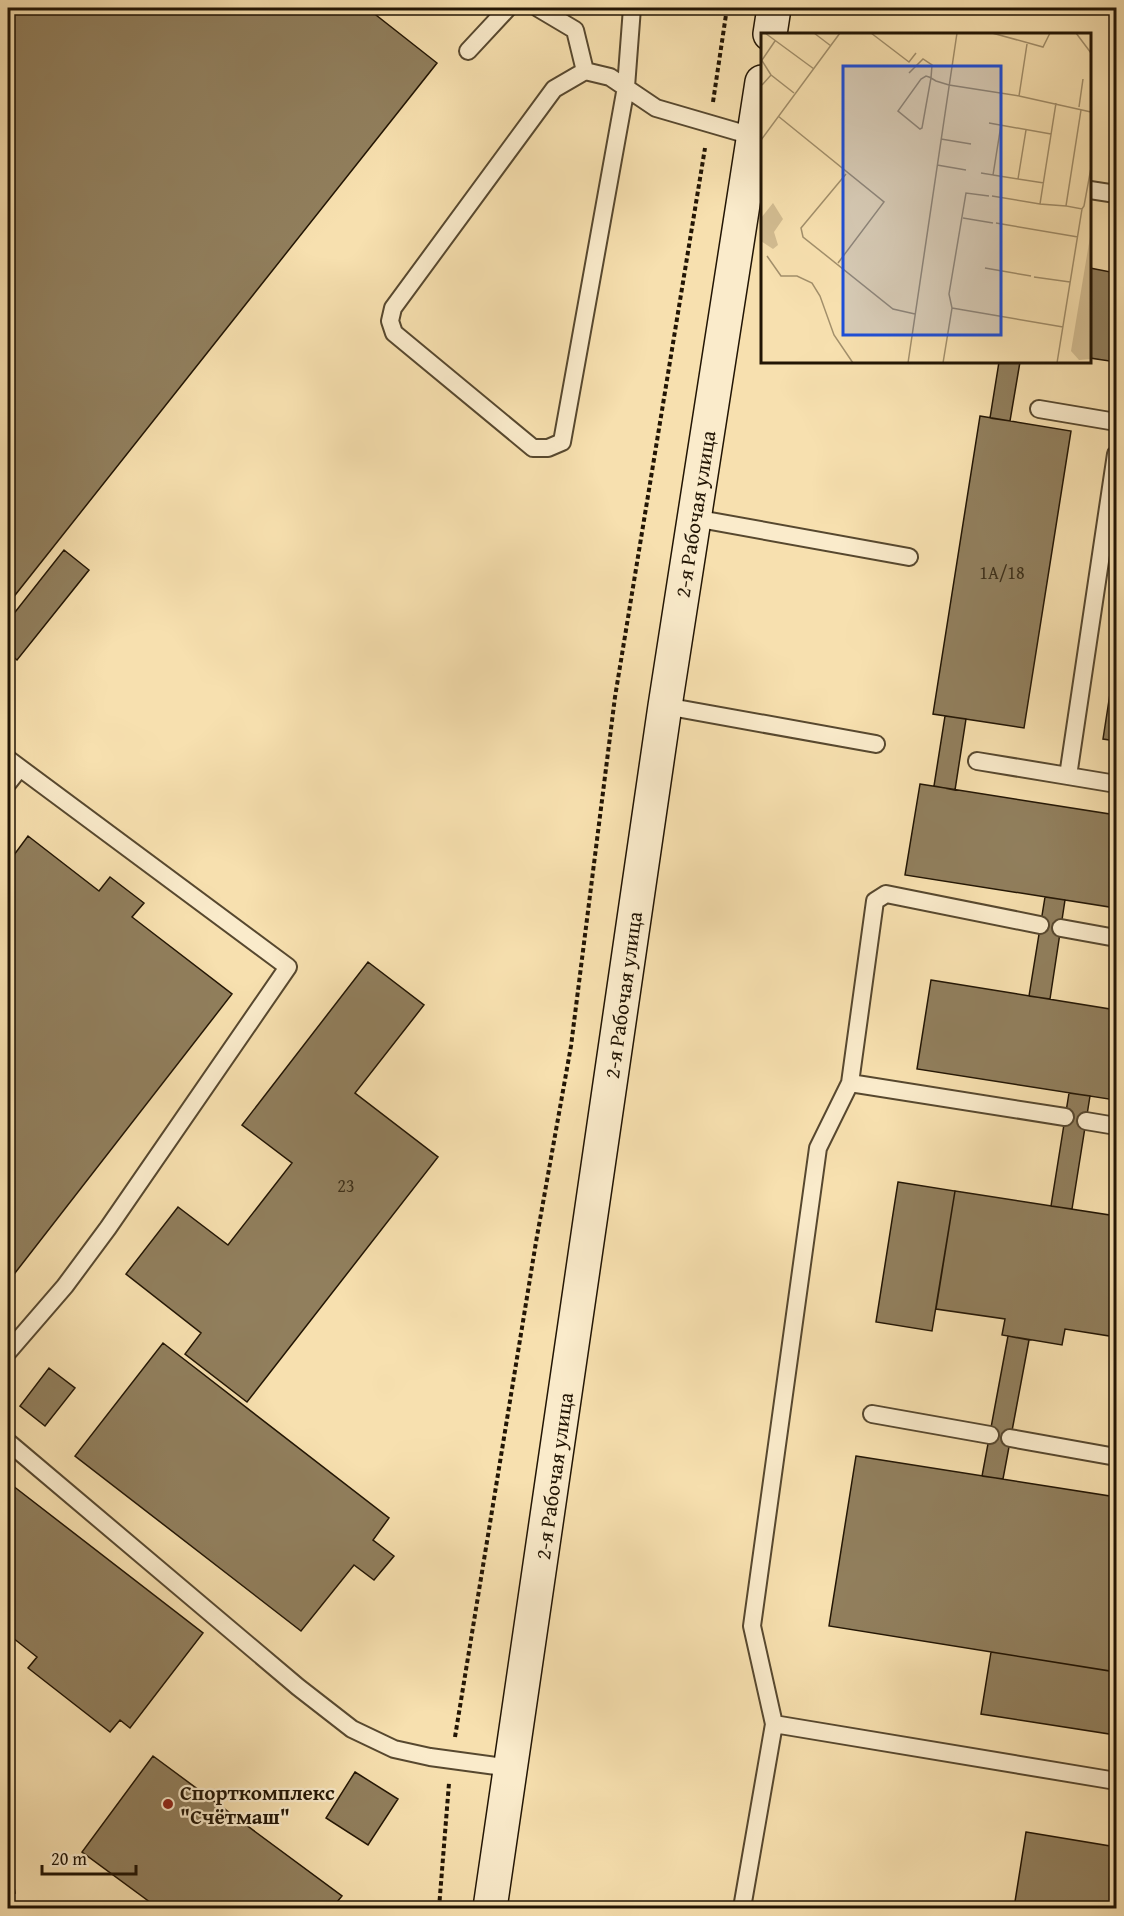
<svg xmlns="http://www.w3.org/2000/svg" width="1124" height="1916" font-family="'Gentium Book Plus',serif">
<rect width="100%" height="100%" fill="#f7e0af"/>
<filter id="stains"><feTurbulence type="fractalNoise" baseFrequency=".00333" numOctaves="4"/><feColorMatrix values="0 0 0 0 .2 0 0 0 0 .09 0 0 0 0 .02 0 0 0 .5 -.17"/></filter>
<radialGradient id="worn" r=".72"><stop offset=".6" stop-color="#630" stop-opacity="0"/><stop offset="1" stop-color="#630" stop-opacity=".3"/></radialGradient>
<path fill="#917f5d" stroke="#221504" stroke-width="1.5" d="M8,8H367L437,63L8,604Z
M1090,268L1116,273V362L1090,358Z
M999,362H1020L1010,421L990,418Z
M980,416L1071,431L1024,728L933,714Z
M64,550L89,570L17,660L8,652V621Z
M1116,655V741L1103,739Z
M945,716L966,719L955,790L934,786Z
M920,784L1116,815V908L905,875Z
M28,836L99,891L110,877L144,903L132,917L232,994L8,1282V863Z
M1045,897L1065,900L1050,999L1029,996Z
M368,962L424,1005L355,1093L438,1157L247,1402L185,1354L201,1333L126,1274L178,1207L228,1245L292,1163L242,1125Z
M931,980L1116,1010V1088L1115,1100L917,1069Z
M1069,1093L1090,1096L1072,1209L1051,1206Z
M898,1182L955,1191L932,1331L876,1322Z
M955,1191L1116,1216V1337L1065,1329L1062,1345L1002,1335L1005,1319L936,1309Z
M1008,1336L1029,1340L1003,1479L982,1476Z
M163,1343L389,1518L373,1540L394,1556L374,1580L354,1565L301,1631L75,1456Z
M49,1368L75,1388L45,1426L20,1406Z
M856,1456L1116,1497V1672L829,1626Z
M8,1482L203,1633L130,1728L120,1720L110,1732L28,1668L37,1657L8,1634Z
M991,1652L1116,1672V1735L981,1714Z
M153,1756L342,1896L332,1908H158L82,1852Z
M355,1772L398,1799L368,1845L326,1818Z
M1026,1832L1116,1847V1908H1014Z
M10,1864L15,1893L8,1894V1865Z"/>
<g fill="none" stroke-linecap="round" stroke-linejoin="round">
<g stroke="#57482f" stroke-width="20">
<path id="service" d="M538,8L575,30L585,71
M632,8L626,87L562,442L548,448H533L394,333L390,321L393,308L554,89L585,71L610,77L656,108L759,138
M468,51L508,8
M1090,190L1116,194
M1039,409L1116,422
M694,518L909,557
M665,706L876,744
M8,759L288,967L108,1228L65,1286L8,1352
M977,761L1068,776L1116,454
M1068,776L1116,784
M8,783L19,769
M1061,928L1116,938
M850,1083L1065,1117
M1086,1121L1116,1126
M872,1414L990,1435
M1010,1438L1116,1457
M8,1442L298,1687L352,1729L394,1749L430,1757L511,1768
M774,1724L1116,1781
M742,1908L774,1724L752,1626L818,1148L850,1083L875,901L886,894L1040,925"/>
</g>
<g stroke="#221504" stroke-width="36">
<path id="secondary" d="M770,34L774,8
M490,1908L665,706L762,82"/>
</g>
<path stroke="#221504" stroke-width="4" stroke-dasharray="4.5 3" stroke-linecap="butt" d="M713,102L727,8
M455,1737L536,1242L571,1046L615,697L705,148
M439,1908L449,1783"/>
<use href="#service" stroke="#faebcb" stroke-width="16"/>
<use href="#secondary" stroke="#faebcb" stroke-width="33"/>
</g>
<circle fill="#8f2418" stroke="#faebcb" stroke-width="2" cx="168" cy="1804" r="6"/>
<g text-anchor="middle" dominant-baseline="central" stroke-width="4.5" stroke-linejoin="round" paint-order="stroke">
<g font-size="18" fill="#3e301a">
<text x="1002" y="572">1А/18</text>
<text x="346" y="1185">23</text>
</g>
<g font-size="21" fill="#221504" stroke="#faebcb">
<text transform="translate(695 514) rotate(-81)">2-я Рабочая улица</text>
<text transform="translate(623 995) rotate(-82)">2-я Рабочая улица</text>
<text transform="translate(554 1476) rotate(-82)">2-я Рабочая улица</text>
</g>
<g font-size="21" font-weight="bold" fill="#221504" stroke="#faebcb" text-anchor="start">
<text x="180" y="1792">Спорткомплекс<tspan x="180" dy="24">"Счётмаш"</tspan></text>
</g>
</g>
<g transform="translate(761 33)">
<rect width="330" height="330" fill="#f7e0af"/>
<path d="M12,170L22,186L13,199L17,212L12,216L0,208V185ZM330,198V326L318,327L310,318Z" fill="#d3bd92"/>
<path fill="none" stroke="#a28f6b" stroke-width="1.5" d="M4,0L53,36M53,0L70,13M110,0L148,29L155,20M231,0L282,14L289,0M315,0L330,20M0,26L10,42M1,27L14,8M148,40L162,26L171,32L170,45L161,95L159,96L137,78L160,46L165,43L168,44L170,45L175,48L188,52L258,63L266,11M1,52L10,42L33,60M258,63L330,79M295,70L279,171L305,173M318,74L322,46M320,77L305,173L321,176L323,173L330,135M17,83L123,169L77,230M228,90L290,101M180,106L210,111M0,107L79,0M176,132L205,137M220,140L232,142L240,92M85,141L40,195L42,204L132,276L154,281M232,142L257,146L265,97M257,146L283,150M231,163L279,171M202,185L232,190M235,190L317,204M6,223L20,243H36L51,250L59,263L73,302L92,330M224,235L270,243M273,244L309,249M191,275L302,294M147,330L196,0M182,330L191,275L188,261L205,160L228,163M296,330L321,176"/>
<path fill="#1d4ed8" fill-opacity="0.15" stroke="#1d4ed8" stroke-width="3" d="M82,33H240V302H82Z"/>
<rect width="330" height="330" fill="none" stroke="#221504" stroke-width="3"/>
</g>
<rect width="1124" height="1916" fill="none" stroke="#f7e0af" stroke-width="30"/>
<rect x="9" y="9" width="1106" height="1898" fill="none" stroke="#221504" stroke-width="3"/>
<rect x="15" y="15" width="1094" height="1886" fill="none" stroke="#221504" stroke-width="1.5"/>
<path d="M42 1865v9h94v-9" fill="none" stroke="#221504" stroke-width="3"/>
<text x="51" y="1865" font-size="18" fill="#221504" stroke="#faebcb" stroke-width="4.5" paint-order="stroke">20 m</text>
<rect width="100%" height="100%" filter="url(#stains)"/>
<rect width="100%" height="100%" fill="url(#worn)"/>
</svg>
